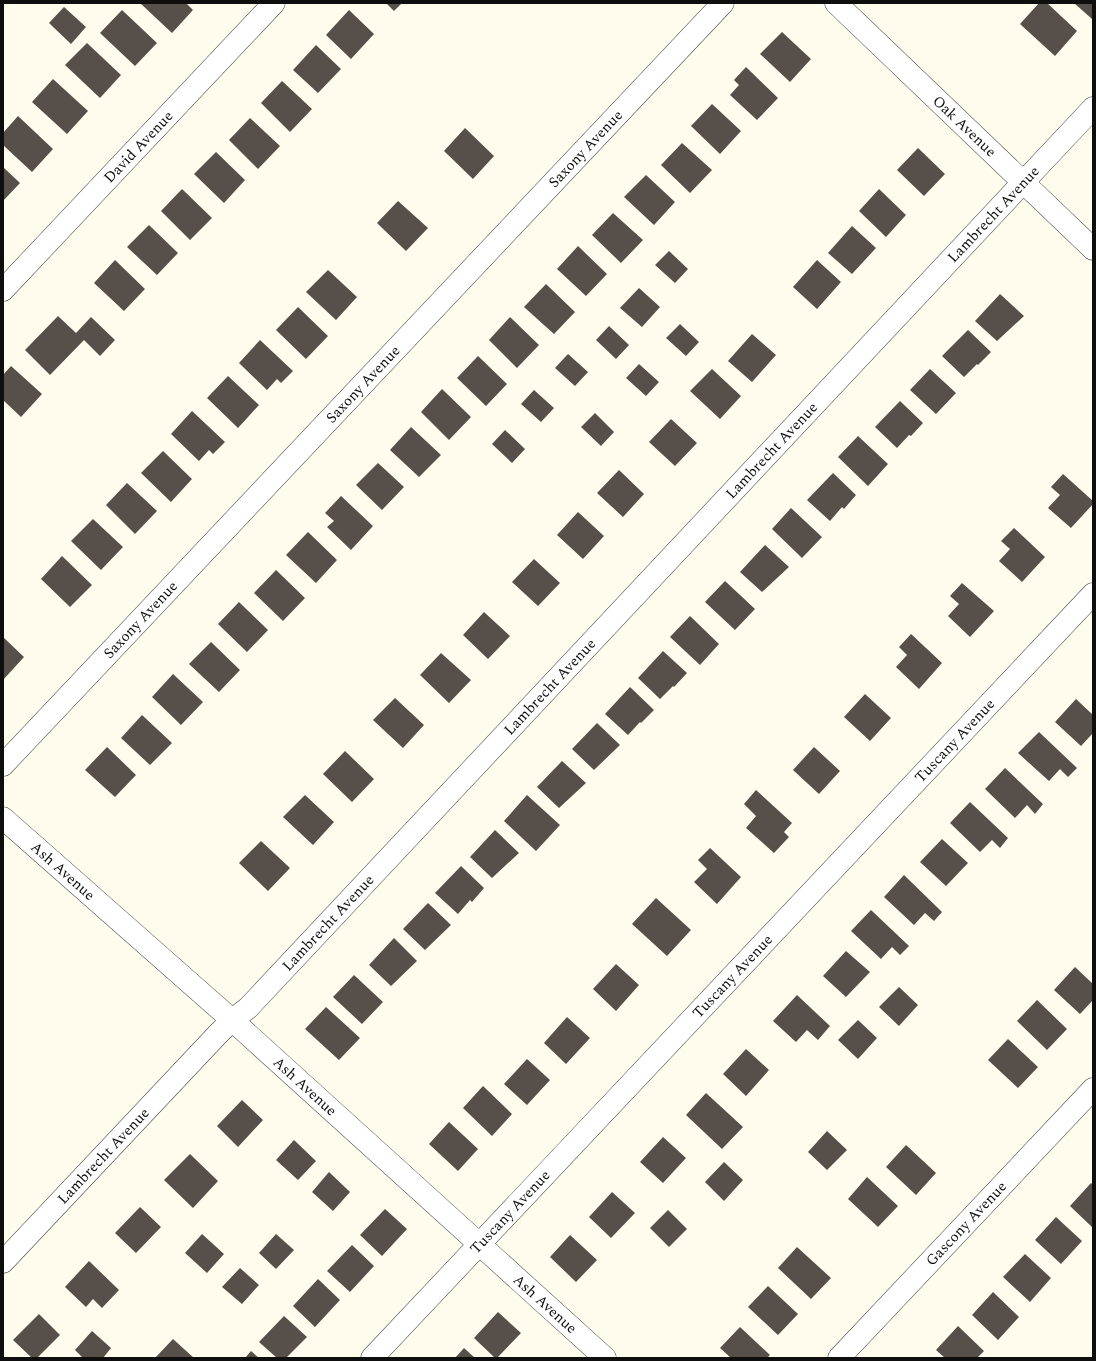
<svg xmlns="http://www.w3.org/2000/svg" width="1096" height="1361" font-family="Spectral,serif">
<rect width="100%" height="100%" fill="#fffcee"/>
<path fill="#574f49" d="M140,3H186L193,10L172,33Z
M386,3H402L394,11Z
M1039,3H1047L1077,31L1055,56L1020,24Z
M1074,3H1093V18L1092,19Z
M64,7L86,27L71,44L49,23Z
M122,10L157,43L135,66L100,33Z
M349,10L374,34L351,59L326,35Z
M782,32L811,59L790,82L760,54Z
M87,43L121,75L100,98L65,65Z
M316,45L341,69L318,93L293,70Z
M746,67L778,98L757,120L730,95L739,85L734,80Z
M53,79L88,111L67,134L32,102Z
M282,81L312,109L290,132L261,103Z
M712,104L741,131L720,154L691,126Z
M18,116L53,149L32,172L3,145V133Z
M250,118L280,146L258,169L229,140Z
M465,128L494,156L473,179L444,151Z
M682,143L712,170L690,193L661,165Z
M918,148L945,174L924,196L897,170Z
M216,152L245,180L224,203L194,174Z
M3,167L20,183L3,201Z
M646,175L675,202L654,225L624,197Z
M182,189L212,218L190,240L161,211Z
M879,189L906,215L886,237L859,211Z
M398,201L428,228L406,251L377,223Z
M613,213L643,240L621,263L592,235Z
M149,225L178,253L157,275L127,247Z
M852,226L876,248L852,274L828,253Z
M578,246L607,274L586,296L557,269Z
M669,251L688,269L675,283L655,265Z
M115,260L145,289L124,311L94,283Z
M817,260L841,282L817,309L793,287Z
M328,270L357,297L336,320L306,292Z
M546,284L575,312L554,334L524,307Z
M639,288L660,307L642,327L620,308Z
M1000,294L1024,316L997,341L975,321Z
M298,307L328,336L306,359L276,330Z
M58,316L76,333L91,317L115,340L100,356L84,340L50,375L25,350Z
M510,317L539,345L517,368L489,340Z
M680,324L699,342L686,356L666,338Z
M609,326L629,345L616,359L596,340Z
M968,330L991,352L978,365L977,364L964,377L942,356Z
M752,334L776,355L752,382L728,361Z
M260,340L293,371L281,383L277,379L267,390L239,363Z
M568,354L588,372L575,386L555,368Z
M478,356L507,384L486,406L457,378Z
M639,364L659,382L646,396L626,378Z
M11,366L42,394L21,417L3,400V375Z
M712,369L741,396L720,419L690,391Z
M930,369L956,393L936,414L910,390Z
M228,376L259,405L238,428L207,398Z
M442,389L471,417L449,440L421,412Z
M534,390L554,408L541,422L521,404Z
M900,401L923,423L911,436L909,435L897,448L875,427Z
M192,411L225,442L213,454L209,450L199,461L171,434Z
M595,413L614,432L601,446L581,427Z
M671,419L697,443L675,466L649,442Z
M411,427L441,455L419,477L390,450Z
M505,430L525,449L512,463L492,444Z
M858,436L888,464L868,486L838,457Z
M163,451L192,479L171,502L141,473Z
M378,463L404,487L382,510L356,485Z
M619,470L644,494L623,517L597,493Z
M833,473L856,495L844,509L842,507L830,521L807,500Z
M1063,474L1093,501V504L1071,528L1048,508L1060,495L1051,487Z
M127,483L157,511L135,534L106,505Z
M341,496L373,526L351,550L327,527L334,521L325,513Z
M791,508L822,537L802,558L772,529Z
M578,512L604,536L583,559L557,535Z
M93,519L123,547L101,570L71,541Z
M1014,528L1045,557L1022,582L999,561L1010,549L1001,541Z
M308,532L337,560L316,583L286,555Z
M765,545L789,567L762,592L740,572Z
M62,556L92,585L70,607L41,579Z
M534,559L560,583L538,606L512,582Z
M276,570L305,598L283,621L254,593Z
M725,581L755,609L735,630L705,602Z
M962,583L994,611L970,637L948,616L959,604L950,596Z
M239,602L268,630L247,652L218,624Z
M484,612L510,636L488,659L463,635Z
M690,616L719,644L700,665L670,637Z
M911,634L942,663L919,689L896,667L907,655L899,647Z
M3,637L24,657L3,680Z
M211,642L240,670L219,692L189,664Z
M663,651L687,673L674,687L673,686L660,699L638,678Z
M441,653L471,680L449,703L420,675Z
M173,674L203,702L181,725L152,697Z
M630,687L654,710L641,723L640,722L628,735L605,714Z
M865,694L891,718L870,741L844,717Z
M395,698L424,725L403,748L373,720Z
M1076,699L1093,715V733L1081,746L1055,722Z
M142,715L172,743L150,765L121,738Z
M597,723L620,745L594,770L572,749Z
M1039,732L1077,768L1068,777L1060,769L1049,781L1018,753Z
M107,747L136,775L115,797L85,770Z
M814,747L840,771L819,794L793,770Z
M345,751L374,779L352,802L323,774Z
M562,761L586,783L559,808L537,787Z
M1005,768L1043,804L1035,814L1027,805L1015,818L985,789Z
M756,790L792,823L784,832L789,837L774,853L746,828L756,816L744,804Z
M305,795L334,822L313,845L283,817Z
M527,795L560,825L536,851L504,821Z
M970,802L1008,838L1000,848L992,840L980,852L950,823Z
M495,830L519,853L492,878L470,857Z
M942,839L968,863L946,886L920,862Z
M261,841L290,868L268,891L239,863Z
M710,848L741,877L717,904L694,882L707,869L698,860Z
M461,866L484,888L472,902L470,900L458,914L435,893Z
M904,875L942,912L934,921L925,913L914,925L884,897Z
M656,898L691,930L667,956L632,924Z
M428,903L451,925L425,950L403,929Z
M871,910L909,946L900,955L892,947L881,959L851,931Z
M394,938L417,961L391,986L369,965Z
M846,951L870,972L846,997L823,976Z
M616,964L639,985L616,1011L593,989Z
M1075,967L1093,984V1000L1080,1014L1054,990Z
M354,975L383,1002L362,1024L333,997Z
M899,987L918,1005L899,1026L879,1007Z
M797,995L830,1026L818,1040L807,1030L796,1042L773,1021Z
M1037,1000L1067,1029L1047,1050L1017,1021Z
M326,1007L360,1038L339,1060L305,1029Z
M567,1017L590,1038L566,1064L544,1043Z
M858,1020L877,1038L858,1059L838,1040Z
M1008,1039L1038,1067L1018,1088L988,1060Z
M746,1049L769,1070L746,1096L723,1074Z
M527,1059L550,1080L527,1105L504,1084Z
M483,1086L512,1114L492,1136L463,1108Z
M706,1093L743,1127L722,1149L686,1115Z
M242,1100L263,1120L238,1147L217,1126Z
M449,1122L478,1149L458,1171L429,1144Z
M827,1131L847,1150L827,1170L808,1152Z
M663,1137L686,1158L663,1183L640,1162Z
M294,1140L316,1161L298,1180L276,1160Z
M906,1145L936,1173L916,1195L886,1167Z
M190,1154L218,1181L193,1208L164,1180Z
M724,1162L743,1180L724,1201L705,1182Z
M329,1172L350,1192L333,1211L312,1192Z
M867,1177L898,1206L878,1227L848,1199Z
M1091,1183L1093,1185V1228L1070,1206Z
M612,1192L635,1213L611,1238L589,1217Z
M140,1207L161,1227L136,1253L115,1233Z
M385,1209L407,1229L382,1256L360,1235Z
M668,1210L687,1229L669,1247L650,1228Z
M1056,1217L1082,1241L1061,1264L1035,1240Z
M202,1234L224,1254L207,1273L185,1253Z
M276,1234L294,1250L276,1269L259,1253Z
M570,1235L597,1260L576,1282L550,1257Z
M352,1245L374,1266L350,1292L327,1271Z
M797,1247L831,1278L811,1299L778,1268Z
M1025,1254L1051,1278L1030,1302L1003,1277Z
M89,1261L119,1290L102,1308L93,1299L86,1307L65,1287Z
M240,1268L259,1285L242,1304L222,1287Z
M318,1279L340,1300L315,1327L293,1306Z
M768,1286L798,1314L778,1335L748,1307Z
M993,1292L1019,1317L998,1340L972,1315Z
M498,1312L521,1333L497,1358H495L474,1338Z
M39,1314L60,1335L37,1358H32L13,1340Z
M284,1316L307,1337L286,1358H277L259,1342Z
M958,1326L984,1351L977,1358H945L936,1350Z
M740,1327L770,1355L767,1358H731L720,1348Z
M92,1331L111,1348L103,1358H83L75,1350Z
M173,1339L194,1358H155Z
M464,1348L475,1358H455Z
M251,1351L259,1358H245Z"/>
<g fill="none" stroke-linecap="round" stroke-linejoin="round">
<g stroke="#414141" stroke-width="23">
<g id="minor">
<path id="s1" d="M836,3L1093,249"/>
<path id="s2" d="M3,290L274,3"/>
<path id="s3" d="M3,765L723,3"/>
<path id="s4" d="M3,818L232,1020L605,1358"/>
<path id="s5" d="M3,1262L218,1034L232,1020L248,1008L1093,108"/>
<path id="s6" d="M372,1358L1093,594"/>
<path id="s7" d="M839,1358L1093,1089"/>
</g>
</g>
<use href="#minor" stroke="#fff" stroke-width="22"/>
</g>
<g text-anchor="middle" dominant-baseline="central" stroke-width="4" stroke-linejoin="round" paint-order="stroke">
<g font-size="15" fill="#0e0e0e" stroke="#fff">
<text stroke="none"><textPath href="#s1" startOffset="178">Oak Avenue</textPath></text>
<text stroke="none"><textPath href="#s2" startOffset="197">David Avenue</textPath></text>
<text stroke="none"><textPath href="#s3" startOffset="848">Saxony Avenue</textPath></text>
<text stroke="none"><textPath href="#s5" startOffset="1442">Lambrecht Avenue</textPath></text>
<text stroke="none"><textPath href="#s3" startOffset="524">Saxony Avenue</textPath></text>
<text stroke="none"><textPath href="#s5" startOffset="1118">Lambrecht Avenue</textPath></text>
<text stroke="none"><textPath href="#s3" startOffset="200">Saxony Avenue</textPath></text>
<text stroke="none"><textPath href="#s5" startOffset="794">Lambrecht Avenue</textPath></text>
<text stroke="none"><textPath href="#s6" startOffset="849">Tuscany Avenue</textPath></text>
<text stroke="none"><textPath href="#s4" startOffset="80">Ash Avenue</textPath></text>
<text stroke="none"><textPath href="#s5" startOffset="470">Lambrecht Avenue</textPath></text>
<text stroke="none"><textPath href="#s6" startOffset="525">Tuscany Avenue</textPath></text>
<text stroke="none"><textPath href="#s4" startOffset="404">Ash Avenue</textPath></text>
<text stroke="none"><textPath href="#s5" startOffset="146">Lambrecht Avenue</textPath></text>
<text stroke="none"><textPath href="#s6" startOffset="201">Tuscany Avenue</textPath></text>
<text stroke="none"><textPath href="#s7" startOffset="185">Gascony Avenue</textPath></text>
<text stroke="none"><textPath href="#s4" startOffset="728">Ash Avenue</textPath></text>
</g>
</g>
<rect width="1096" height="1361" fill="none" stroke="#0e0e0e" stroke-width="8"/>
</svg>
